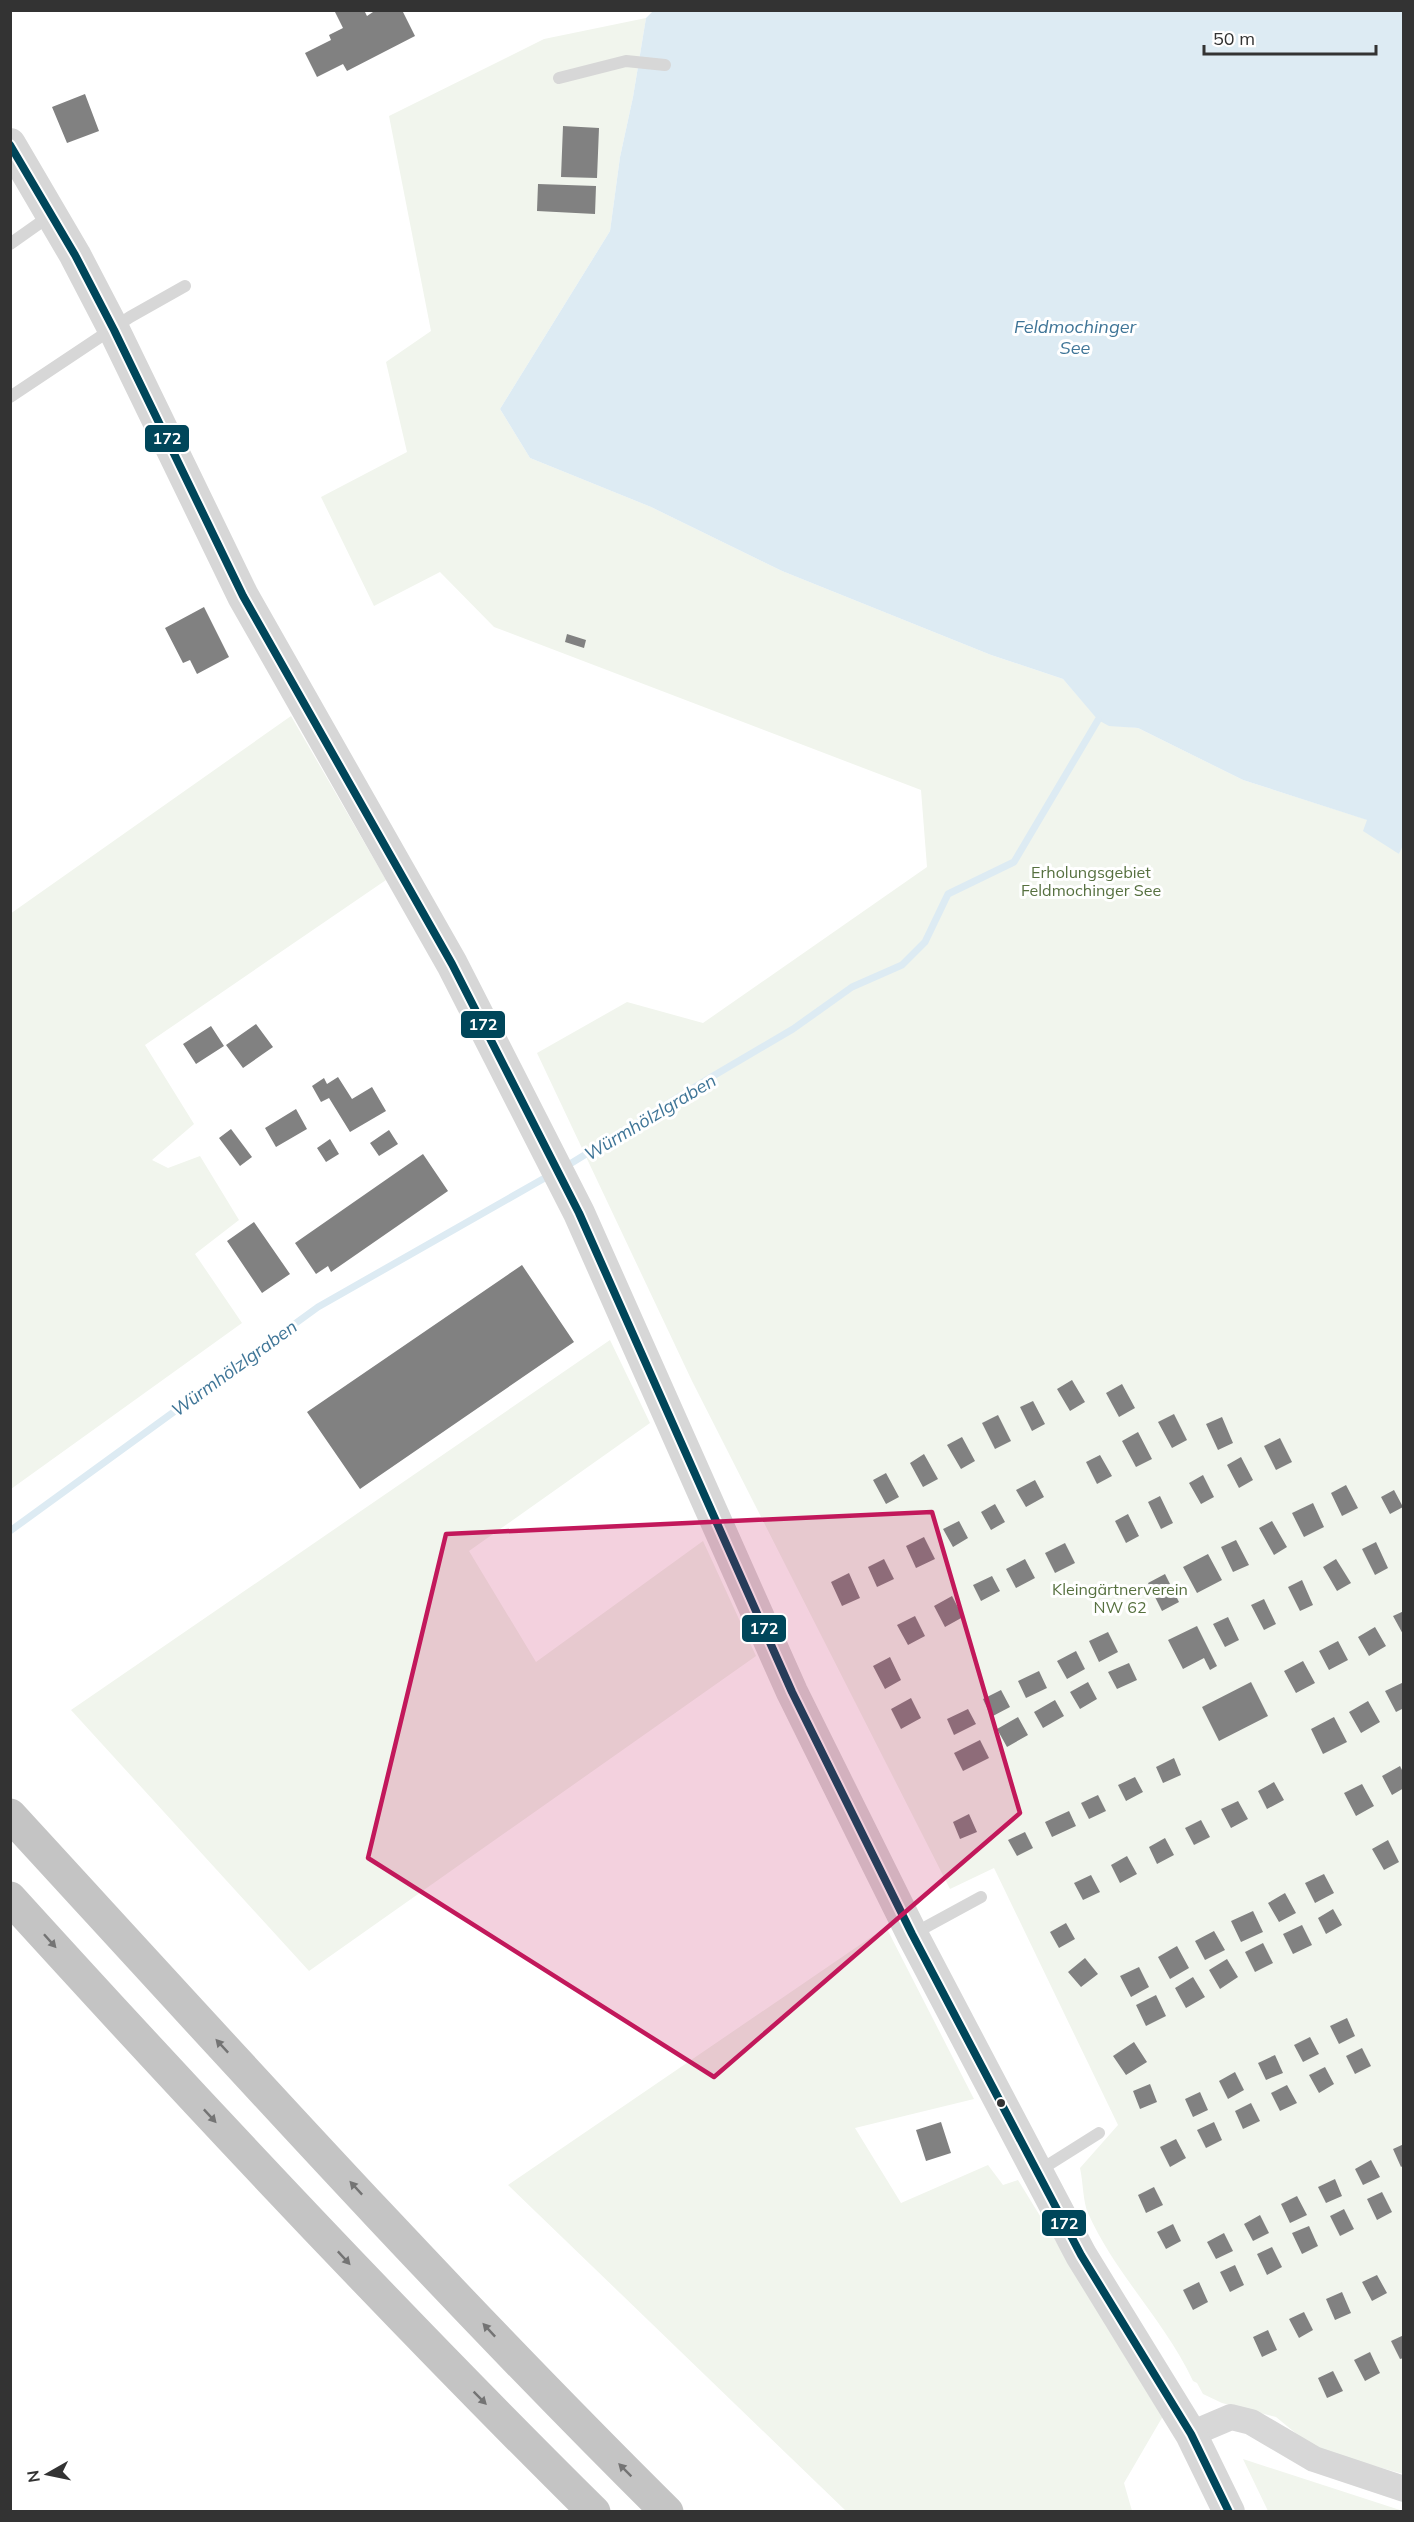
<svg xmlns="http://www.w3.org/2000/svg" width="1414" height="2522" font-family="Mulish,sans-serif">
<rect width="100%" height="100%" fill="#fff"/>
<path fill="#f1f5ed" d="M646,18L633,97L620,157L610,231L500,409L530,458L651,507L782,571L991,655L1063,679L1098,719L1109,725L1138,728L1243,780L1368,820L1399,854L1403,843V2474L1315,2449L1276,2417L1222,2403L1203,2394L1197,2383L1193,2381C1165,2321 1115,2274 1088,2213C1083,2203 1083,2181 1080,2168L1118,2125L994,1868L950,1889L692,1381L537,1053L627,1002L703,1023L927,867L921,790L494,627L440,572L374,606L321,497L407,452L386,362L431,331L389,116L544,39Z
M291,716L386,880L145,1045L194,1124L152,1160L168,1168L200,1156L239,1220L195,1254L242,1323L11,1489L10,914Z
M610,1340L650,1423L469,1551L536,1662L703,1541L756,1656L309,1971L71,1710Z
M886,1927L974,2099L855,2128L901,2203L988,2165L1003,2185L1018,2180L1163,2416L1124,2483L1132,2511H846L508,2185Z
M1243,2459L1403,2511H1268Z"/>
<path fill="#ddebf3" d="M653,11H1403L1404,843L1399,854L1363,831L1367,820L1243,780L1138,728L1109,726L1098,720L1063,679L991,655L782,571L651,507L530,458L500,409L610,231L620,157L633,97L646,18Z"/>
<g fill="none" stroke-linecap="round" stroke-linejoin="round">
<path stroke="#ddebf3" stroke-width="7" d="M565,1167L708,1079L793,1029L852,987L902,965L925,942L948,894L1014,862L1098,720
M10,1531L318,1307L550,1175"/>
</g>
<path fill="#818181" d="M334,10H364L367,16L376,10H402L415,36L347,71L343,64L317,77L305,53L331,40L329,35L343,28Z
M85,94L99,131L67,143L52,107Z
M563,126L599,128L597,178L561,177Z
M538,184L596,186L595,214L537,211Z
M204,607L229,657L197,674L190,660L183,663L165,628Z
M567,634L586,640L584,648L565,642Z
M256,1024L273,1047L243,1068L226,1045Z
M211,1026L224,1046L196,1064L183,1044Z
M338,1077L352,1099L372,1087L386,1111L350,1132L329,1098L321,1102L312,1086L324,1078L327,1084Z
M296,1109L307,1129L276,1147L265,1128Z
M231,1129L252,1157L240,1166L219,1138Z
M389,1130L398,1144L379,1156L370,1143Z
M330,1139L339,1154L326,1162L317,1148Z
M423,1154L448,1191L331,1272L328,1266L316,1274L295,1243Z
M254,1222L290,1274L262,1293L227,1241Z
M522,1265L574,1342L360,1489L307,1412Z
M1072,1380L1085,1402L1070,1411L1057,1389Z
M1122,1384L1135,1408L1119,1417L1106,1393Z
M1033,1401L1045,1424L1032,1431L1020,1407Z
M1174,1414L1187,1440L1172,1448L1158,1422Z
M998,1415L1011,1441L995,1449L982,1423Z
M1222,1417L1233,1443L1218,1450L1206,1424Z
M1138,1432L1152,1459L1136,1467L1122,1441Z
M962,1437L975,1461L961,1469L947,1445Z
M1280,1438L1292,1462L1276,1470L1264,1446Z
M924,1454L938,1479L923,1487L910,1463Z
M1100,1455L1112,1476L1097,1484L1086,1462Z
M1241,1457L1253,1480L1239,1488L1227,1465Z
M886,1473L899,1497L886,1504L873,1480Z
M1203,1475L1214,1497L1201,1504L1189,1483Z
M1035,1480L1044,1497L1026,1507L1016,1490Z
M1346,1485L1358,1508L1342,1516L1331,1493Z
M1394,1490L1403,1507L1390,1514L1381,1497Z
M1160,1496L1173,1523L1161,1529L1148,1502Z
M1313,1503L1324,1527L1304,1537L1292,1513Z
M995,1504L1005,1522L991,1530L981,1512Z
M1128,1514L1139,1536L1126,1543L1115,1521Z
M959,1521L968,1538L953,1547L943,1529Z
M1272,1521L1287,1547L1274,1555L1259,1528Z
M924,1537L935,1559L916,1568L906,1546Z
M1236,1540L1249,1565L1233,1572L1221,1547Z
M1376,1542L1388,1568L1375,1575L1362,1549Z
M1065,1543L1075,1563L1055,1573L1045,1553Z
M1208,1554L1222,1580L1197,1593L1183,1567Z
M884,1559L894,1579L877,1587L868,1567Z
M1025,1559L1035,1578L1016,1588L1006,1569Z
M1336,1559L1351,1583L1337,1591L1323,1567Z
M849,1573L860,1598L842,1606L831,1582Z
M1165,1574L1179,1602L1162,1611L1148,1583Z
M992,1576L1000,1591L981,1601L973,1585Z
M1302,1580L1313,1605L1300,1611L1288,1587Z
M952,1596L963,1617L945,1627L934,1606Z
M1264,1599L1276,1624L1264,1630L1251,1605Z
M1404,1611V1636L1393,1616Z
M915,1616L925,1636L908,1645L897,1625Z
M1228,1617L1239,1640L1225,1647L1213,1624Z
M1197,1626L1217,1666L1210,1670L1204,1658L1183,1669L1168,1640Z
M1375,1627L1386,1646L1369,1656L1358,1637Z
M1108,1632L1118,1652L1099,1662L1089,1641Z
M1338,1641L1348,1660L1329,1670L1319,1651Z
M1076,1651L1085,1669L1067,1679L1057,1661Z
M890,1657L901,1680L885,1689L873,1666Z
M1303,1661L1315,1683L1296,1693L1284,1671Z
M1129,1663L1137,1680L1117,1689L1108,1672Z
M1039,1671L1047,1688L1026,1698L1018,1681Z
M1088,1682L1097,1699L1080,1709L1070,1692Z
M1251,1682L1268,1716L1219,1741L1202,1707Z
M1404,1682V1708L1396,1712L1385,1691Z
M1001,1690L1010,1707L991,1717L983,1699Z
M911,1698L921,1718L901,1729L891,1709Z
M1055,1700L1064,1716L1043,1728L1034,1712Z
M1368,1701L1380,1722L1361,1733L1349,1712Z
M968,1709L976,1724L954,1735L947,1719Z
M1018,1717L1028,1735L1007,1747L997,1729Z
M1334,1717L1347,1742L1323,1754L1311,1729Z
M980,1740L989,1758L963,1771L954,1753Z
M1174,1758L1181,1775L1163,1783L1156,1767Z
M1400,1766L1404,1774V1788L1392,1795L1382,1776Z
M1135,1777L1143,1792L1126,1801L1118,1785Z
M1274,1782L1284,1800L1267,1809L1258,1791Z
M1362,1784L1374,1806L1356,1816L1344,1793Z
M1098,1795L1106,1811L1089,1819L1081,1803Z
M1238,1801L1248,1819L1231,1828L1221,1809Z
M1069,1811L1076,1826L1052,1837L1045,1822Z
M969,1814L977,1832L960,1839L953,1822Z
M1201,1820L1210,1837L1194,1845L1185,1828Z
M1025,1832L1033,1848L1017,1856L1008,1840Z
M1165,1838L1174,1855L1157,1864L1149,1847Z
M1388,1840L1399,1862L1384,1870L1372,1849Z
M1127,1856L1137,1874L1120,1883L1111,1865Z
M1324,1874L1334,1893L1315,1903L1305,1883Z
M1091,1875L1100,1892L1083,1900L1074,1883Z
M1285,1893L1296,1913L1279,1922L1268,1903Z
M1333,1909L1342,1925L1326,1934L1318,1918Z
M1253,1911L1263,1932L1241,1942L1231,1921Z
M1066,1923L1075,1939L1059,1948L1050,1932Z
M1302,1925L1312,1945L1293,1954L1283,1934Z
M1214,1931L1225,1950L1205,1960L1195,1941Z
M1263,1943L1273,1963L1255,1972L1245,1952Z
M1177,1946L1189,1968L1170,1979L1158,1957Z
M1085,1958L1098,1974L1081,1987L1068,1972Z
M1227,1959L1238,1977L1220,1989L1209,1970Z
M1139,1967L1149,1987L1131,1997L1120,1976Z
M1193,1977L1205,1997L1186,2008L1175,1988Z
M1156,1995L1166,2016L1146,2026L1136,2005Z
M1347,2018L1355,2036L1339,2044L1330,2026Z
M1310,2037L1319,2054L1303,2062L1294,2045Z
M1134,2042L1147,2062L1126,2075L1113,2056Z
M1362,2048L1371,2066L1355,2074L1346,2056Z
M1275,2055L1283,2073L1266,2080L1258,2063Z
M1325,2067L1334,2084L1319,2093L1309,2075Z
M1235,2072L1244,2090L1228,2099L1219,2081Z
M1150,2084L1157,2102L1140,2109L1133,2091Z
M1287,2085L1297,2103L1280,2111L1271,2093Z
M1200,2092L1208,2110L1193,2117L1185,2099Z
M1251,2103L1260,2121L1243,2129L1235,2111Z
M941,2122L951,2153L926,2161L916,2130Z
M1214,2122L1222,2140L1206,2148L1197,2130Z
M1176,2139L1186,2158L1170,2167L1160,2147Z
M1404,2144V2165L1401,2167L1393,2149Z
M1371,2160L1380,2177L1363,2185L1355,2169Z
M1335,2179L1342,2196L1326,2203L1318,2187Z
M1154,2187L1163,2205L1146,2213L1138,2195Z
M1382,2192L1392,2212L1377,2220L1367,2199Z
M1297,2196L1307,2215L1290,2223L1281,2204Z
M1344,2209L1354,2229L1340,2236L1330,2216Z
M1260,2215L1269,2233L1253,2241L1244,2224Z
M1173,2224L1181,2241L1166,2249L1157,2232Z
M1309,2226L1318,2246L1302,2254L1292,2233Z
M1224,2233L1233,2251L1216,2259L1207,2242Z
M1272,2247L1282,2267L1267,2275L1257,2254Z
M1235,2265L1244,2285L1230,2292L1220,2272Z
M1377,2275L1387,2293L1372,2301L1362,2282Z
M1199,2282L1208,2302L1193,2310L1183,2290Z
M1342,2292L1351,2313L1335,2320L1326,2299Z
M1304,2312L1313,2330L1299,2338L1289,2319Z
M1268,2330L1277,2350L1262,2357L1253,2337Z
M1404,2335V2358L1400,2359L1391,2341Z
M1370,2352L1380,2373L1365,2381L1354,2360Z
M1333,2371L1343,2391L1327,2398L1318,2378Z"/>
<g fill="none" stroke-linecap="round" stroke-linejoin="round">
<path stroke="#d7d7d7" stroke-width="12" d="M559,78L626,61L665,65
M10,244L51,215
M10,397L130,317L185,286
M913,1934L981,1897
M1037,2172L1099,2133"/>
<path stroke="#d7d7d7" stroke-width="26" d="M1191,2434L1231,2417L1251,2422L1314,2459L1404,2489"/>
<path stroke="#d7d7d7" stroke-width="32" d="M10,144L75,255L114,330L243,596L452,964L579,1213L792,1692L912,1934L1081,2255L1191,2434L1229,2512"/>
<path stroke="#c4c4c4" stroke-width="33" d="M10,1815C226,2050 440,2287 667,2512
M10,1898C200,2107 393,2313 594,2512"/>
<g stroke="#fff" stroke-width="12">
<path id="bus-1" d="M10,145L75,255L114,330L243,596L452,964L579,1213L792,1692L912,1934L1081,2255L1191,2434L1229,2512"/>
</g>
<use href="#bus-1" stroke="#00465a" stroke-width="8"/>
</g>
<defs><path id="oneway-solid" d="M-6-.8H1V-3.2L6.5 0L1 3.2V.8H-6Z" transform="scale(1.5)"/></defs>
<g fill="#747474">
<use href="#oneway-solid" transform="translate(50 1941) rotate(48)"/>
<use href="#oneway-solid" transform="translate(222 2046) rotate(-133)"/>
<use href="#oneway-solid" transform="translate(210 2116) rotate(47)"/>
<use href="#oneway-solid" transform="translate(356 2188) rotate(-133)"/>
<use href="#oneway-solid" transform="translate(344 2258) rotate(47)"/>
<use href="#oneway-solid" transform="translate(489 2330) rotate(-133)"/>
<use href="#oneway-solid" transform="translate(480 2398) rotate(45)"/>
<use href="#oneway-solid" transform="translate(625 2470) rotate(-135)"/>
</g>
<path fill="#c2185b" fill-opacity="0.2" stroke="#c2185b" stroke-width="4.5" stroke-linejoin="round" d="M932,1512L1020,1813L714,2077L368,1858L446,1534Z"/>
<circle fill="#333" stroke="#fff" stroke-width="2" cx="1001" cy="2103" r="5"/>
<g text-anchor="middle" dominant-baseline="central" stroke-width="6" stroke-linejoin="round" paint-order="stroke">
<g font-size="16" fill="#56703f" stroke="#fff">
<text x="1091" y="872">Erholungsgebiet<tspan x="1091" dy="18">Feldmochinger See</tspan></text>
<text x="1120" y="1589">Kleingärtnerverein<tspan x="1120" dy="18">NW 62</tspan></text>
</g>
<g font-size="18" font-style="italic" fill="#3f7597" stroke="#fff">
<text x="1075" y="326">Feldmochinger<tspan x="1075" dy="21">See</tspan></text>
<text transform="translate(650 1117) rotate(-31)">Würmhölzlgraben</text>
<text transform="translate(234 1368) rotate(-36)">Würmhölzlgraben</text>
</g>
</g>
<g stroke="#fff" stroke-width="2">
<rect x="144" y="424" width="46" height="29" rx="6" fill="#00465a"/>
<rect x="460" y="1010" width="46" height="29" rx="6" fill="#00465a"/>
<rect x="741" y="1614" width="46" height="29" rx="6" fill="#00465a"/>
<rect x="1041" y="2209" width="46" height="28" rx="6" fill="#00465a"/>
</g>
<g font-size="16" text-anchor="middle" font-weight="bold" fill="#fff">
<text x="167" y="444">172</text>
<text x="483" y="1030">172</text>
<text x="764" y="1634">172</text>
<text x="1064" y="2229">172</text>
</g>
<rect width="1414" height="2522" fill="none" stroke="#333333" stroke-width="24"/>
<g transform="translate(48 2474) rotate(261)" stroke="#ffffff" stroke-width="4.5" paint-order="stroke">
<path d="M0-4.5L10 22L0 15L-10 22Z" fill="#333333"/>
<text y="-9" font-size="16" font-weight="bold" text-anchor="middle" fill="#333333">N</text>
</g>
<path d="M1204 45v9h172v-9" fill="none" stroke="#333333" stroke-width="3"/>
<text x="1213" y="45" font-size="18" fill="#333333" stroke="#ffffff" stroke-width="4.5" paint-order="stroke">50 m</text>
</svg>
